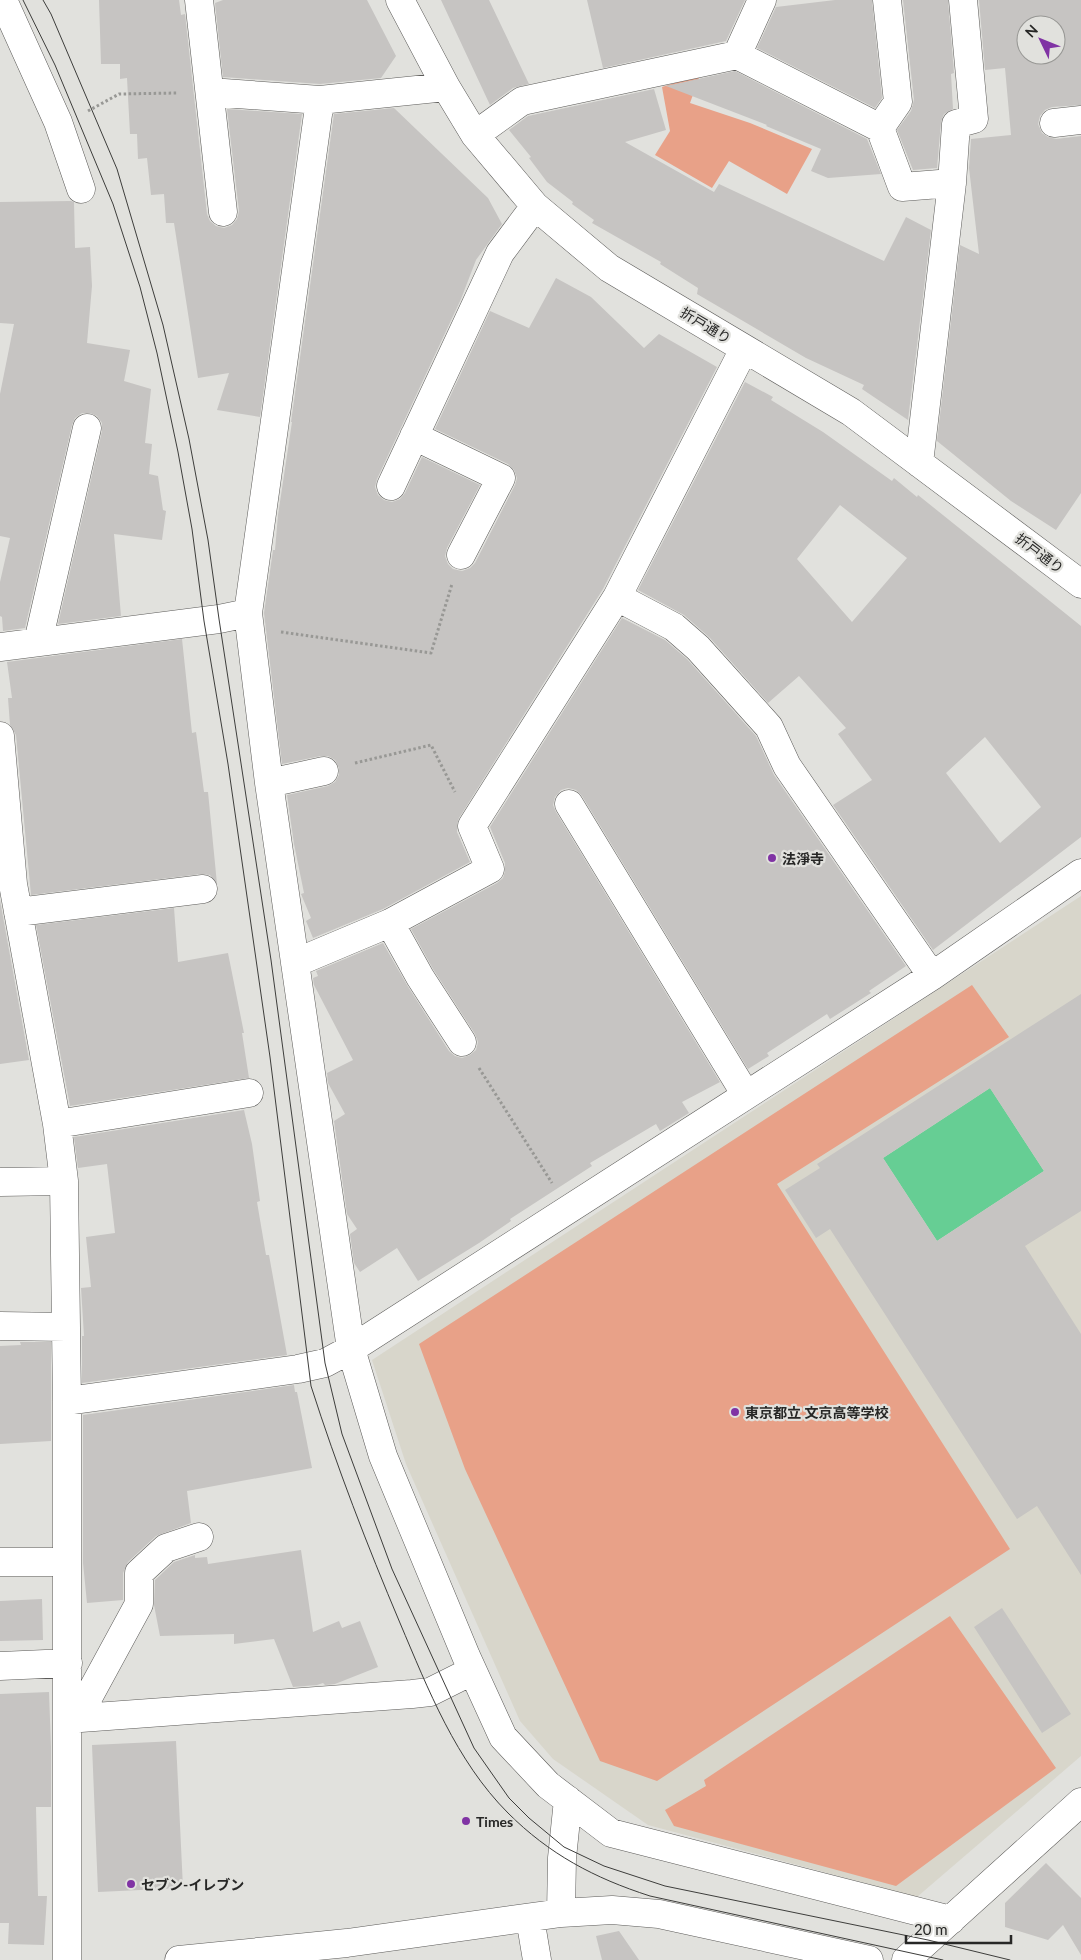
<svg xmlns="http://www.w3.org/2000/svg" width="1081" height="1960" font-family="Lato,'Noto Sans JP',sans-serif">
<rect width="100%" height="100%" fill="#e1e1dd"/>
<path fill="#d8d6cb" d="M1081,896V1756L917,1897L648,1825L553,1759L520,1721L406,1464L372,1360Z"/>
<path fill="#e8a188" d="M700,75L690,103L750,123L812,149L787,194L729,161L712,188L655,155L670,131L662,87Z
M972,985L1009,1037L777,1184L1010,1549L657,1781L600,1761L465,1469L419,1344Z
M950,1616L1056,1768L896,1886L674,1826L665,1810L706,1786L704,1780Z"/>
<path fill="#66ce94" d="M990,1088L1044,1171L937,1241L883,1158Z"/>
<path fill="#c6c4c2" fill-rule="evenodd" d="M99,0H179L181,15L185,14L207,214L210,221L216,226L224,228L232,225L237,219L239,211L227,109L302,114L260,417L217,410L229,373L198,378L174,223H166L164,194L151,195L147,158L138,159L137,134H130L127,78L120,79V64H101Z
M223,0H367L396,56L381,78L320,84L223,77L215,3Z
M441,0H489L529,84L513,88L490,105Z
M587,0H745L726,41L603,68Z
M835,0H872L882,98L875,108L757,48L776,7Z
M903,0H948L954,73L951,74L953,109L944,114L941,122L937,168L913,170L897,130L911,111L914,100Z
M979,0H1081V105L1052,107L1045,110L1040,116L1038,124L1042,133L1048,137L1056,139L1081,136V493L1056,530L1011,501L937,441L960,245L979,254L969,168L971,139L1011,135L1005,68L985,70ZM1026,25H1056V55H1026Z
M735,71L867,139L881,174L828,178L811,171L821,149L766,126L767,125L666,86Z
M654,89L666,130L625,142L714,192L719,184L884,261L906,217L931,230L908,420L862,389L864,385L806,358L697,294L698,288L660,264L661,262L592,223L594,220L572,204L573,202L547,182L529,158L531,157L509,130L528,116Z
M394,108L488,198L502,224L476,260L461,299L377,479L375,487L378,495L384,500L392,502L400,499L405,493L422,457L480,485L447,548L445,556L448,564L453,569L462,571L470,568L475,563L515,485L517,478L514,470L508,464L435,429L490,311L529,328L556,278L591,297L644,348L659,334L717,367L603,589L459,818L457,824V832L470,862L383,909L313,938L306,921L311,918L301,894L304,893L294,844L287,795L328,786L335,782L339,775V768L335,760L328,756H321L282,764L264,613L273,550H275L278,515L292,422H291L334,114Z
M71,201L74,202L75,248L90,247L92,286L87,343L130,350L124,381L151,389L145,443L152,444L149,474L158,476L163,510L166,511L162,540L114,534L121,616L58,624L102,431V423L97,416L90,413H82L75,418L72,425L25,628L3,631L2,617L0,616V582L10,538L0,536V394L14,324L0,323V202Z
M745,382L773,397L771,400L823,432L892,481L894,478L917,497L918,495L1081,626V837L933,950L833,805L872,780L838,734L846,728L799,676L768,703L710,638L684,615L638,590ZM840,505L907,558L852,622L797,559ZM985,737L1041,807L1000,843L946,773Z
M622,618L665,640L687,659L756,736L774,775L906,966L869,991L871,993L830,1019L827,1014L767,1053L769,1056L748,1069L582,796L576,790L568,788L561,790L555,797L553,805L556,812L720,1082L682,1102L689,1113L660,1131L656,1124L590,1163L592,1166L510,1219L511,1221L479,1243L418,1281L397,1248L360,1272L354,1263L350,1234L357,1229L347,1214L334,1121L345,1114L328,1083L327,1073L353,1060L314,985L313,978L318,976L316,971L383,943L407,985L449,1051L455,1056L462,1058L470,1055L476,1050L478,1042L475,1034L433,969L411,929L497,883L503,878L505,871V863L490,827Z
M182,639L192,733L196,732L204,792H208L217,884L210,875L201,874L31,895L16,735L10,725L8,698H12L7,662Z
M0,900L29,1060L0,1064Z
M174,908L178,962L228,953L244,1033H242L249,1078L70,1106L36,925Z
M1081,994V1211L1025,1246L1081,1334V1575L1037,1506L1017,1519L830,1229L816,1238L785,1190L820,1168L817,1164ZM990,1088L1044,1171L937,1241L883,1158Z
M244,1110L252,1144L260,1201L257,1202L266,1255H269L287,1355L82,1383V1336H84L81,1288L91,1287L86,1237L115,1233L107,1164L78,1168L74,1137Z
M20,1342H51V1441L0,1444V1346L21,1345Z
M294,1385L295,1392H297L312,1468L187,1491L191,1523L156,1536L128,1562L123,1573V1600L87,1603L83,1563V1415Z
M301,1550L313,1632L339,1621L342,1628L360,1621L378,1667L335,1684L325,1685L323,1683L317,1685L293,1687L274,1639L234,1644V1634L160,1636L154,1605L155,1580L174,1562L195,1555V1558L207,1557L208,1564Z
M42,1599L43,1640L0,1641V1601Z
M1002,1608L1071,1714L1042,1733L974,1627Z
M49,1692L51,1747V1807H36L38,1896H47L44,1945L8,1944L9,1923H0V1694Z
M176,1741L183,1888L98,1892L92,1745Z
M1046,1863L1081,1898V1955L1063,1925L1048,1940L1005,1927V1903Z
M619,1931L639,1960H602L596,1936Z"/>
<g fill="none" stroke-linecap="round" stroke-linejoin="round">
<g stroke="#5c5b59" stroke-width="29">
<path id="minor" d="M3,0L58,122L81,189
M199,0L223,212
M400,0L446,87L475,135L535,206L609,268L851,412L1081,584
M737,55L762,0
M210,92L320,100L446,87
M320,100L248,613L269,783L351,1349L383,1456L466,1656L503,1737L548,1785L611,1833L951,1920
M1054,123L1081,120
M880,128L898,102L887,0
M475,135L522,101L737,55L880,128L902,187L952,183
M414,436L501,478L461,555
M919,463L952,183L956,124L974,119L963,0
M391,486L500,253L535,206
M617,597L674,627L698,648L769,727L787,766L932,976
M38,642L87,428
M0,647L219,619L248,613
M0,736L13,884L57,1124L64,1181L67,1401V1960
M269,783L324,771
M569,804L746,1095
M18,912L203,889
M390,923L420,977L462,1042
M295,963L390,923L490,869L472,826L617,597L744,349
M57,1124L249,1093
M0,1182L64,1181
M0,1326L66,1327
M67,1401L298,1369L325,1363L351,1349L932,976L1081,873
M0,1562H67
M0,1666L68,1663
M77,1718L139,1604V1573L166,1548L199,1537
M67,1719L412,1694L430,1692L472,1671
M561,1913L562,1858L568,1800
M530,1918L537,1960
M179,1960L347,1943L561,1913L612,1910L659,1914L869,1960
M906,1960L1081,1802"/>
</g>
<path stroke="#989895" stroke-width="3" stroke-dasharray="2.5 2.5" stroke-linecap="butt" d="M88,111L119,94L177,93
M281,632L431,653L452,584
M355,763L431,745L455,792
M479,1068L552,1183"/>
<use href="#minor" stroke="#fff" stroke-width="28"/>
<path stroke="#3d3d3b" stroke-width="1" d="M23,0L55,65L113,204L140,287L157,353L178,452L192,529L204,621L228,764L270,1057L311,1386C337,1467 367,1545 400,1623C428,1689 456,1761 508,1813C549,1854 594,1878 650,1896L943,1960
M43,0L51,14L117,169L163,325L189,439L208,540L219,619L271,960L325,1363L342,1434L392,1569L474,1748L509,1798L529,1818L564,1847L604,1866L665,1886L928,1940L1010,1960"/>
</g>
<g fill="#8033a4" stroke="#e1e1dd" stroke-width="2">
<circle cx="772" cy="858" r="5"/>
<circle cx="735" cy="1412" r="5"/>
<circle cx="466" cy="1821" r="5"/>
<circle cx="131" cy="1884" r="5"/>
</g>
<g text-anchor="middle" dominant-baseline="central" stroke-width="4.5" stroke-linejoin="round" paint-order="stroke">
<g font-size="14" fill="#272726" stroke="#e1e1dd">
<text transform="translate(706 325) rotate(31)">折戸通り</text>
<text transform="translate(1040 553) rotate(37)">折戸通り</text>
</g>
<g font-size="14" font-weight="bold" fill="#272726" stroke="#e1e1dd" text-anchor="start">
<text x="782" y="858">法淨寺</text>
<text x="745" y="1412">東京都立 文京高等学校</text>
<text x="476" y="1821">Times</text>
<text x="141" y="1884">セブン-イレブン</text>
</g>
</g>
<g transform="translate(1041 40) rotate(313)"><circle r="24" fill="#e1e1dd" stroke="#979794"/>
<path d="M0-4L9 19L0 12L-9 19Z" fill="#8033a4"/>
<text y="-8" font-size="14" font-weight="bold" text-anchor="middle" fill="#272726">N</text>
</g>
<path d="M906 1935v8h105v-8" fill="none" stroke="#272726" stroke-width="2.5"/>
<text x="914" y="1935" font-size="15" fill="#272726" stroke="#e1e1dd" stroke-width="4" paint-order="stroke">20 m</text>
</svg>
